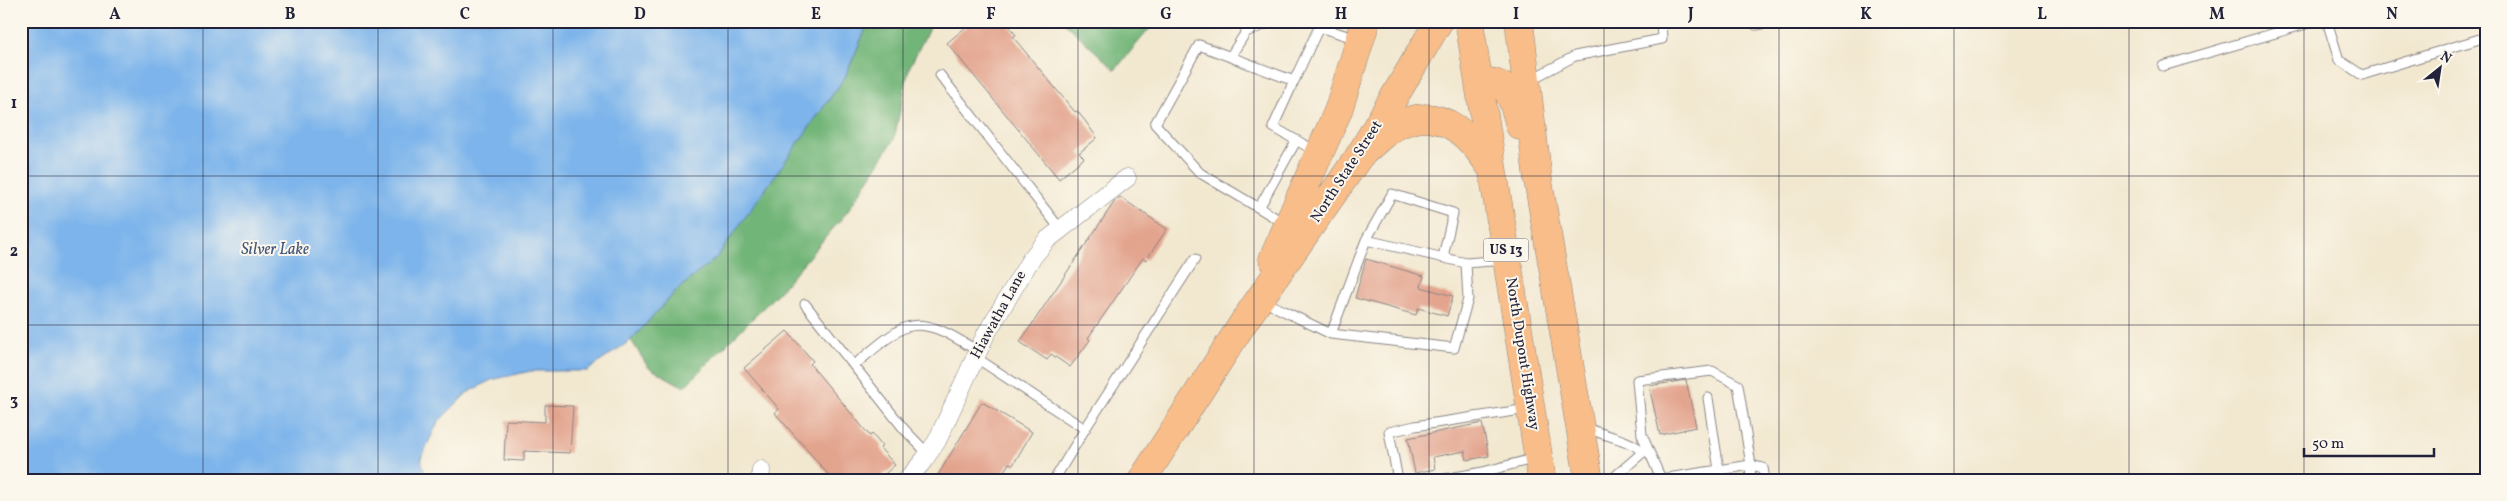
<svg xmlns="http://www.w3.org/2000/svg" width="2507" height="501" font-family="Vollkorn,serif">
<rect width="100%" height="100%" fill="#fbf7ec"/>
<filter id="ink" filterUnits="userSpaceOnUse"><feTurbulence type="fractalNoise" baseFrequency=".02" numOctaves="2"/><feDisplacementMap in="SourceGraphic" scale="10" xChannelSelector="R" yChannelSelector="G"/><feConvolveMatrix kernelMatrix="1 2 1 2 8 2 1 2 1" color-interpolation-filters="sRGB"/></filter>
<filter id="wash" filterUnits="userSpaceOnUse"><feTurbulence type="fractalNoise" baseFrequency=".0096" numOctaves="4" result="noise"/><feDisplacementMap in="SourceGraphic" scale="20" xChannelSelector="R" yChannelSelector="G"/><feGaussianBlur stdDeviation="1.12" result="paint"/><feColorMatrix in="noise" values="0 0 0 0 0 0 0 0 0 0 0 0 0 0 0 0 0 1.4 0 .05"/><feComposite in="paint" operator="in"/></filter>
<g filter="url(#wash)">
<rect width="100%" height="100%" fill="#f2e8d0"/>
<path fill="#72b578" stroke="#4a6c5a" d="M869,21H935L932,23L909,68L894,139L848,211L777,294L684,387L648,367L631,340L676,291L717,257L845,77Z
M1063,21H1156L1115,70Z"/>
<path fill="#7bb4eb" stroke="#4e6b93" d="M21,21H869L845,77L717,257L676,291L631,340L587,371H531L491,380L467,393L438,422L421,458L426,480H21Z"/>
<g id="blocks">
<path fill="#e3a48e" d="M973,21H1005L1016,35L1013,37L1075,112L1077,111L1086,122L1097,138L1079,153L1084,158L1059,179L947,43Z
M1120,197L1167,229L1146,260L1143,258L1088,338L1090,340L1070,367L1051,354L1047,360L1020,342L1115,201Z
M1366,259L1424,276L1421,287L1453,296L1447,316L1418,308L1416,315L1355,298Z
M787,331L813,361L810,364L870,436L872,434L882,446L880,448L895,465L878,480H833L775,413L779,409L744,368Z
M1686,380L1696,427L1660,435L1649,386Z
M982,402L1032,432L1013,465L1009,463L999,480H935Z
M545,405L573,406L570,453L524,451V461L504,460L506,420L545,422Z
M1482,423L1489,456L1467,460L1465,451L1433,457L1435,469L1415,473L1408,438Z"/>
</g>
</g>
<g filter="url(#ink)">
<use href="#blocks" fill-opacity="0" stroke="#8a8586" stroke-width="1"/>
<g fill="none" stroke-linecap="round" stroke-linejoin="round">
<g stroke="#8a8586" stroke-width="11">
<path id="service" d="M2327,21L2339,60L2362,75L2486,37
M1756,25L1781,21
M1230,57L1246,32L1274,21
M2163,66L2316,21
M940,75L1061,230
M1530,80L1575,56L1662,39L1661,21
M1294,81L1319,27L1357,39
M1259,208L1296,141
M1286,224L1200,173L1155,124L1199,45L1294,81L1273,127L1317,152
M1366,240L1392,194L1453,213L1443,257
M1263,301L1331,334L1454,348L1468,299L1466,263
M805,304L904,429L928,454
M1331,334L1366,240L1466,263L1504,260
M975,357L1085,429L1195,259
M854,365C866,356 894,330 907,327C931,319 958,340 978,351
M1712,371L1738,385L1751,465L1661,479L1642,435L1637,380Z
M1708,398L1719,470
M1585,427C1603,436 1630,439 1643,452
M1054,480L1085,429
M1398,480L1389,432L1415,426L1528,409
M1439,480L1483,472L1536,458
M1611,480L1643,452H1646
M1750,480L1751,465L1763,468L1765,480"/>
</g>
<g stroke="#8a8586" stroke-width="19">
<path id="minor" d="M760,480L761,470
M907,480L924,460L937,441L986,334L1031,259L1047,240L1127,178"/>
</g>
<g stroke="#8a8586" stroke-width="29">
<path id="primary" d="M1273,259L1338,111L1366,21
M1142,480L1247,317L1360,155L1439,21"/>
</g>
<g stroke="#8a8586" stroke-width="29">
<path id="trunk" d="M1469,21L1542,480
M1519,21L1538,180L1589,480
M1363,28L1364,21
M1479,81C1512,81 1512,99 1520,126
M1360,155C1371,146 1382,134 1394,127C1437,103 1467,131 1490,166"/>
</g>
<use href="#service" stroke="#fff" stroke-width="9"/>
<use href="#minor" stroke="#fff" stroke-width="18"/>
<use href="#primary" stroke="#f8bd88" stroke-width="28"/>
<use href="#trunk" stroke="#f8bd88" stroke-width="28"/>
</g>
</g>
<path fill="none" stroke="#22223b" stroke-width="1" stroke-opacity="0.55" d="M203,21V480M378,21V480M553,21V480M728,21V480M903,21V480M1078,21V480M1254,21V480M1429,21V480M1604,21V480M1779,21V480M1954,21V480M2129,21V480M2304,21V480M21,176H2486M21,325H2486"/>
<g text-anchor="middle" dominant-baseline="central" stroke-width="4" stroke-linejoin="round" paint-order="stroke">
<rect fill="#fbf7ec" stroke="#636270" stroke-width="1" x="1483.5" y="238.5" width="45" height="23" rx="4"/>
<g font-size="14" font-weight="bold" fill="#22223b">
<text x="1506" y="250">US 13</text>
</g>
<g font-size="15" fill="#22223b" stroke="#fbf7ec">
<text transform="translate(1347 172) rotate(-57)">North State Street</text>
<text transform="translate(999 315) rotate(-61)">Hiawatha Lane</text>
<text transform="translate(1522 354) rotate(81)">North Dupont Highway</text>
</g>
<g font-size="16" font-style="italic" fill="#415579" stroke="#fbf7ec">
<text x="275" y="250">Silver Lake</text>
</g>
</g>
<rect width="2507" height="501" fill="none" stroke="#fbf7ec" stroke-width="55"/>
<g transform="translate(2440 68) rotate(30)" stroke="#fbf7ec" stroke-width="4" paint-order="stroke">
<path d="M0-4L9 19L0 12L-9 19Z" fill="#22223b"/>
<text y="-8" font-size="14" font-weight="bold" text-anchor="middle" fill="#22223b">N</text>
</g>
<path d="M2304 448v8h130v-8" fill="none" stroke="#22223b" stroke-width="2.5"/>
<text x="2312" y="448" font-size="15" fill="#22223b" stroke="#fbf7ec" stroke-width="4" paint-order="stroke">50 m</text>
<rect x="28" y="28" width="2452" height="446" fill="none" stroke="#22223b" stroke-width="2"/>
<g font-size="16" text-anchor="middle" font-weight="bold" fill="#22223b">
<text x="115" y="19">A</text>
<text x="290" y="19">B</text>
<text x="465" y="19">C</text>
<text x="640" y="19">D</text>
<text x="816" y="19">E</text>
<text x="991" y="19">F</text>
<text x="1166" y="19">G</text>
<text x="1341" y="19">H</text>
<text x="1516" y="19">I</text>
<text x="1691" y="19">J</text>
<text x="1866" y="19">K</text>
<text x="2042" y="19">L</text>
<text x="2217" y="19">M</text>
<text x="2392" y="19">N</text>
<text x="14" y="108">1</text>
<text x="14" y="256">2</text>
<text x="14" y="405">3</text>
</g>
</svg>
